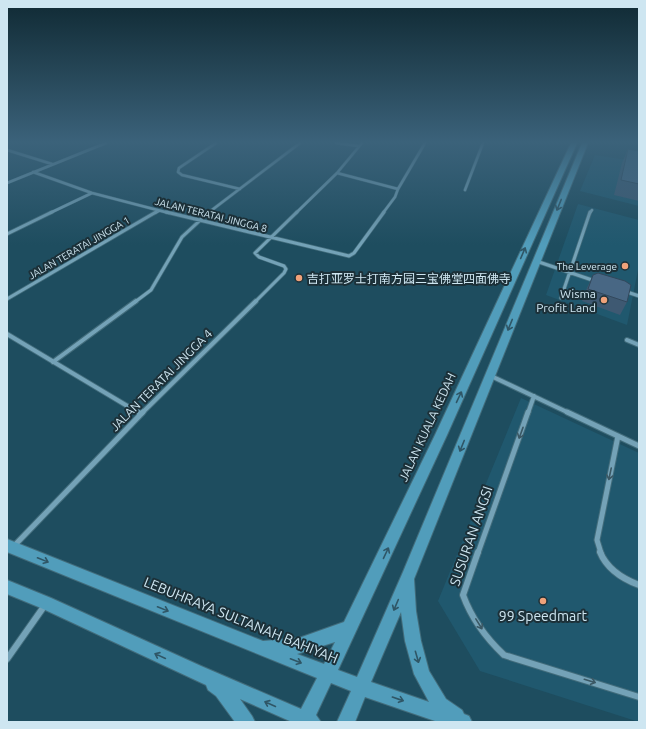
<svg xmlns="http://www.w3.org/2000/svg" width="646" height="729" font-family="Ubuntu,'Noto Sans SC',sans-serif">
<rect width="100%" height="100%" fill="#1e4d5f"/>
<path fill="#20586e" d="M595,155L639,162V206L580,191Z
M578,204L639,220V265L627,325L546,295Z
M521,398L639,453V722L480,671L438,601Z"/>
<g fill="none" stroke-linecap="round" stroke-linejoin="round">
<g stroke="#426c7b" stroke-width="3.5">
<path id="minor-far4" d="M216,143L179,168L178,172L182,175L240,189
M336,143L359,146
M7,150L52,164
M33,172L92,193L169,213
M337,173L398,189
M7,183L106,143
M465,190L483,143
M50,213L92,193
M155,213L159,211
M208,213L300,143
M296,213L337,173L362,143
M383,213L395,197L398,189L425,143
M590,213L592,210"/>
</g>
<g stroke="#426c7b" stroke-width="4.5">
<path id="minor-far3" d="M166,212L349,256L354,253L384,212
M7,234L52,212
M536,261L595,281
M624,291L639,296
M561,298L590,212
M7,299L156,212
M135,302L151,290L182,237L209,212
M255,302L284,273L286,269L284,266L259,257L255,253L297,212"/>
</g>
<g stroke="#426c7b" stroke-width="6">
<path id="minor-far2" d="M7,334L139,413
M627,340L639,345
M53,362L136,301
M491,376L569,413
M142,413L256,301
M528,413L534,396"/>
</g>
<g stroke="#426c7b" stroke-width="7">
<path id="minor-far1" d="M138,412L141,414
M567,412L639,446
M13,547L143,412
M478,553L528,412
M601,553L597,540L618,436"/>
</g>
<g stroke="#426c7b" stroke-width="8">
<path id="minor" d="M478,552L463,595C471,617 487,639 504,655L639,697
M600,552C607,569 623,579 639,585
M7,659L45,605"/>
</g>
<g stroke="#426c7b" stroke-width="2">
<path id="primary" d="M571,143H577L447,435L338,670L357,677L403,572L582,143H588L414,579L416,611L421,641L429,671L446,699L462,710L464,714L469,716L472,722H438L365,697L355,722H337L351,691L331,683L316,715L321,722H292L240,699L252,716L255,722H235L216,696L208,690L206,685L41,608L7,594V580L51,598L201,666L301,709L317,678L7,552V539L263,641L299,638L344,622L435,435ZM401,612L405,641L414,674L429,702L371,682ZM335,642L324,664L297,654Z"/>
</g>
<use href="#minor-far4" stroke="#74a2b7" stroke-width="2.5"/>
<use href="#minor-far3" stroke="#74a2b7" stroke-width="3"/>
<use href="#minor-far2" stroke="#74a2b7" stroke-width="4"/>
<use href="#minor-far1" stroke="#74a2b7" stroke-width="5"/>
<use href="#minor" stroke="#74a2b7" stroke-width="6"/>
<use href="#primary" fill="#519dbb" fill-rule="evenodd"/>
</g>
<path fill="#3e5972" d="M628,149L639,151V201L614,195L622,163Z
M593,275L627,302L620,315L582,301L587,288Z"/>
<path fill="#486784" stroke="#32485c" d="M628,149L639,151V184L621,180Z
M598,273L625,281L631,285L627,302L588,289L593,275Z"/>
<defs><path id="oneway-shaft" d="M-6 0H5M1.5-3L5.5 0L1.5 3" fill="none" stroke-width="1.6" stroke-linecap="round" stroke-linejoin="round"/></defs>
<g stroke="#2f5666">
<use href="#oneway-shaft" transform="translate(559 205) rotate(112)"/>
<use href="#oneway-shaft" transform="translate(523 253) rotate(-67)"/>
<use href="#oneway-shaft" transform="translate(510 325) rotate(112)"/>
<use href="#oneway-shaft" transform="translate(459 397) rotate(-65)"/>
<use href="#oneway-shaft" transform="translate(462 446) rotate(112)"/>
<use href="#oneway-shaft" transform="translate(386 553) rotate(-65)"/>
<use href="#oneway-shaft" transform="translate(43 560) rotate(22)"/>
<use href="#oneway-shaft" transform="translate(396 605) rotate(113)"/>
<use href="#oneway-shaft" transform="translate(163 609) rotate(22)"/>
<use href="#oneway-shaft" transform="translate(160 656) rotate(-155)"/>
<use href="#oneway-shaft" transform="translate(417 657) rotate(74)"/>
<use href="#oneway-shaft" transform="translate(296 661) rotate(21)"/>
<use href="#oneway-shaft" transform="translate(398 699) rotate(19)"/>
<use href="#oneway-shaft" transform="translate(270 704) rotate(-156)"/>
</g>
<g stroke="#3b5864">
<use href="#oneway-shaft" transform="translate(521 433) rotate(110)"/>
<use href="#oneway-shaft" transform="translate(610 474) rotate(102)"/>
<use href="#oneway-shaft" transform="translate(479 624) rotate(58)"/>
<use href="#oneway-shaft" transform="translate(590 681) rotate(17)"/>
</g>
<linearGradient id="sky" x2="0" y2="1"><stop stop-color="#102a34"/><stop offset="0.58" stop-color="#3b627a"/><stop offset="1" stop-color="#3b627a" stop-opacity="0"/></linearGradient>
<rect width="646" height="245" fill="url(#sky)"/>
<g fill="#f0a27a" stroke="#1c3038" stroke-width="1.5">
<circle cx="625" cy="266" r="4"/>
<circle cx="299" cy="278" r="4"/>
<circle cx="604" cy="300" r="4"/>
<circle cx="543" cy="601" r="4"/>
</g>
<g text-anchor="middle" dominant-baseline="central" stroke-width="4" stroke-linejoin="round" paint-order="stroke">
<g font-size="10" fill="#cee6f1" stroke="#1c3038">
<text transform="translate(211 215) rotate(14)">JALAN TERATAI JINGGA 8</text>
<text transform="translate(79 248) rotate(-30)">JALAN TERATAI JINGGA 1</text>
</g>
<g font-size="10" fill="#cee6f1" stroke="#1c3038" text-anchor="end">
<text x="617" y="266">The Leverage</text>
</g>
<g font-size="12" fill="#cee6f1" stroke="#1c3038" text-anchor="start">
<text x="307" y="278">吉打亚罗士打南方园三宝佛堂四面佛寺</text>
<text x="596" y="293" text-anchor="end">Wisma<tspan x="596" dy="14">Profit Land</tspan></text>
</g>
<g font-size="12" fill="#cee6f1" stroke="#1c3038">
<text transform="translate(161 380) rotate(-45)">JALAN TERATAI JINGGA 4</text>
<text transform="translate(427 427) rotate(-65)">JALAN KUALA KEDAH</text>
</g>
<g font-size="14" fill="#cee6f1" stroke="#1c3038">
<text transform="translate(471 536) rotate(-71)">SUSURAN ANGSI</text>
<text transform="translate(241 620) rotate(22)">LEBUHRAYA SULTANAH BAHIYAH</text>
</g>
<g font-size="14" fill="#cee6f1" stroke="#1c3038">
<text x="543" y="616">99 Speedmart</text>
</g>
</g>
<rect width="646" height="729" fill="none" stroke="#cee6f1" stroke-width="16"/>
</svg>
